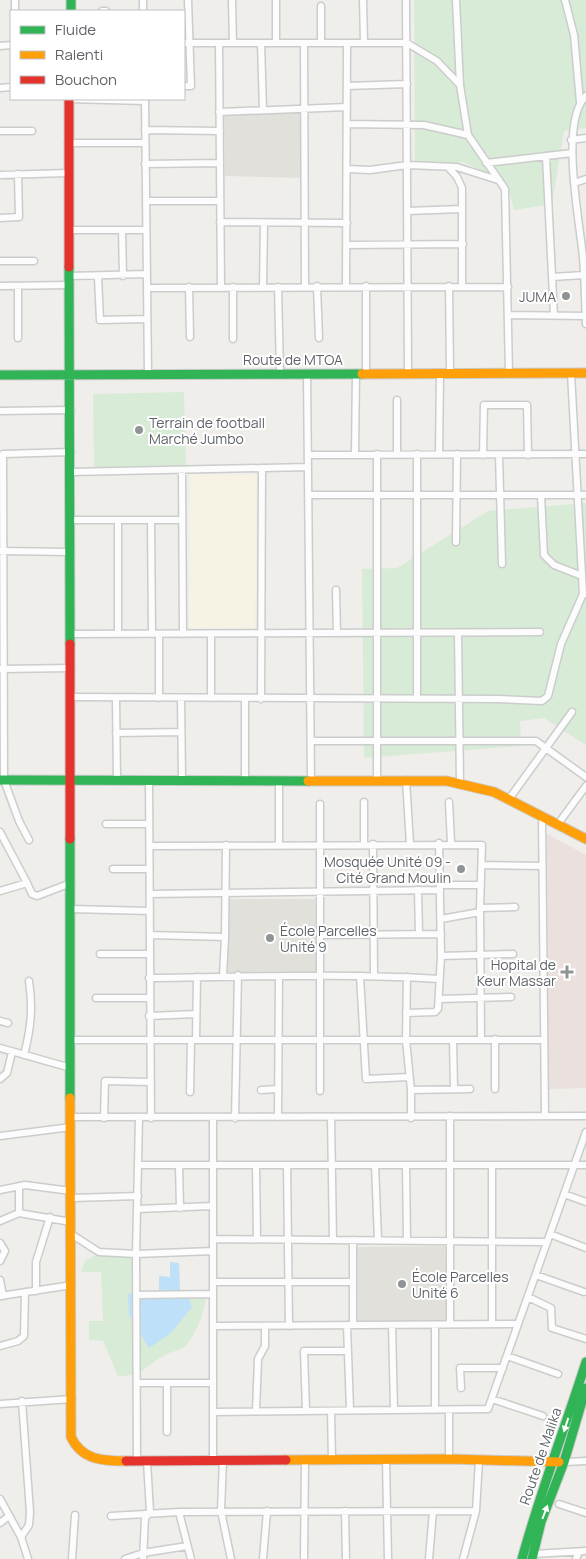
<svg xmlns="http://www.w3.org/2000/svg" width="586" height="1559" font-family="Manrope,sans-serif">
<rect width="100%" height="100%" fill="#efeeea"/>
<path fill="#f7f3e4" d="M190,474L257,475L255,629L189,628Z"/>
<path fill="#e2e0da" d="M300,112V178L225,176L224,114Z
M224,899H315L317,976H225Z
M445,1246L447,1322L358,1323L357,1247Z"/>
<path fill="#eae0de" d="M547,834L586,855V1088L548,1089Z"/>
<path fill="#d8ebd6" d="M414,0H586V128L564,131L552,204L514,210L507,184L464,162L415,166Z
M184,392L186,466L94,468L93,394Z
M586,503V745L544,718L520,721L521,746L364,758L362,569L397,568L488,511Z
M96,1255L141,1257L140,1294H159V1276L170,1277V1262L179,1263L180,1292L205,1293C208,1306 194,1340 183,1348C177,1351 170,1352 165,1355C144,1366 145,1376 118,1376L103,1341L89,1340V1321H103L101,1272H81L85,1261Z"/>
<path fill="#bfe0f9" d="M170,1262L179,1263L180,1292H187L192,1307L171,1333L149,1348L129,1315L128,1295L132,1292L159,1295V1276L170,1277Z"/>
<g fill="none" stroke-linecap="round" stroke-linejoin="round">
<g stroke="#cbcccc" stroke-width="9">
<path id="street" d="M15,0V11
M143,0V11
M232,0L233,43
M363,0L364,43
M406,0L408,373
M456,0L460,85L468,135L505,189L509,373
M565,0L574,35L580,102
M321,6V43
M102,11H106
M184,43H407L437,61L460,85
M219,43L221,287
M261,43L263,110
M276,43V0
M304,43L305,286
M0,46L11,45
M184,86H191L188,0
M347,86L407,84
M0,88L11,87
M586,96C559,122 580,222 583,258C585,280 585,302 586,324
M69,99L145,101
M145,99L148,374
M219,112L347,107
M347,124L424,125L468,135
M145,130L220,131
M0,131H32
M571,140L586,138
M68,143H145
M546,156L554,316
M486,163L572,153
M145,164L220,163
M449,168L457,177L462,188V286
M347,169L370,170L407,165L457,167L498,180
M0,175L68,173
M574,183L586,179
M146,201H220
M407,211L462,209
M0,218L19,217L18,174
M220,222L347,223
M69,230H146
M122,230L123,276
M347,245L463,244
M0,261H34
M70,276L147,274
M98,277L100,320L147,319
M552,277L584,275
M0,286L70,285
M317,286L319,338
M346,286L347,43
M366,286V373
M449,286L450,373
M189,287L190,337
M233,287V339
M263,287L264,223
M278,287L280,373
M147,288L508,287
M508,315L586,316
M18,338V286
M307,373L311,780
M571,373L583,594H585
M397,400V454
M0,411L71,410
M355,454L356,373
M417,454V699
M439,454L440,373
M308,455L586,454
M483,455L484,405H527L528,455
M499,455L502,564
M182,470L183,634
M71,472L308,467
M308,495H586
M541,495L544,555L554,565L582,576
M71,520H182
M151,520L152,634
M456,542L457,454
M0,551L71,552
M336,590L337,633
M458,633L460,783
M71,634L540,632
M118,634V520
M159,634V698
M1,669L71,668
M71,697L500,699L542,701L548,696L561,644L583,594
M116,698L117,780
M181,698L182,780
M211,698V634
M261,699L262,468
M116,733L181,732
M311,741H536L586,777
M149,780L151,1118
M245,780V698
M279,780V844
M377,780V454
M406,780L410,844
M509,799L572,712
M364,802V844
M449,802L451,843
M542,816L545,1116
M106,824H149
M558,824L586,786
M0,832L27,883
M29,840L19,821L4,780L3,454L71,452
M373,844L374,976
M150,846L482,845L480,908L481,1040
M482,865L542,866
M113,869H149
M440,885H481
M418,890L419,934
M0,891L27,883L32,894L37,896L71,883
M150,894L440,890
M480,908L515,907
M71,909L150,911
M441,919L480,912
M150,935L225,937L223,976
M320,935L441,934
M225,937L226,845
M100,954H148
M441,956L513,954
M360,976L366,1079L409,1077
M407,977L406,1040L411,1090V1118
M149,978C245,977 342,973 439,979
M96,998H149
M439,999L511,997
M406,1013L435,1012L438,1009L441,956L439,843
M149,1016L196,1014
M0,1021L8,1023
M71,1040H544
M196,1040L197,977
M453,1040L454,1089
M0,1048L71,1068
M24,1055C31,1028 33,1008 29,981
M0,1079L7,1073L12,1052
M495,1089V1039
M261,1090L278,1089
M411,1090L470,1089
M320,1091V804
M190,1092L191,1041
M450,1116V1324
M71,1117L586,1116
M278,1117L279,977
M331,1117L333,1240
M104,1118L105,1081L150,1082
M235,1118L238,975
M0,1136L71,1127
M138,1165H586
M179,1165L180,1208
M256,1165L257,1239
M287,1165L289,1326
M375,1165L378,1240
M406,1165L407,1240
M0,1190L25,1185L71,1191
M564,1194L586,1202
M72,1198L138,1196
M137,1209L213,1206
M19,1213V1186
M0,1221L19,1213L71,1222
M71,1234L99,1252L136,1254L213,1251
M550,1234L586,1248
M213,1239L547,1242
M0,1243L5,1251L0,1261
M536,1275L584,1292
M0,1280L3,1296
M213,1282H353
M36,1291V1262L50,1217
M137,1295L213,1294
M0,1296L72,1285
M528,1297L551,1308L552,1328L586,1339
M492,1324V1165
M347,1325L350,1410
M353,1325V1240
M392,1325L394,1410
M435,1325V1410
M213,1326L518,1324
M0,1346L18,1341L24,1336L25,1292
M507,1356L558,1374
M138,1383H213
M167,1383V1432
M461,1388L460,1368H503
M492,1399L543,1416
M0,1404L72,1399
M449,1410V1459
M256,1411L258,1359L265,1346V1326
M306,1411L304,1351H348
M331,1411L332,1460
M213,1412L488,1409L586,1132
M213,1460V1118
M223,1460L221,1511L231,1559
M386,1460L388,1559
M137,1461L136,1254L139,1118
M564,1462L586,1461
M0,1499L21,1537L28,1559
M559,1504L586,1513
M345,1511L346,1559
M179,1512L191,1559
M111,1516L179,1512L476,1511
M0,1523L9,1516
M21,1537L29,1525L30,1512L22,1401
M533,1554L586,1551
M72,1559L75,1515
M125,1559L143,1553L187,1546
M143,1559L145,1518L150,1512L147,1461
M263,1559L267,1511
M304,1559L305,1460
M429,1559L433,1511
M463,1559L476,1511L479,1460
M576,1559L579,1552"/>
</g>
<g stroke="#cacacb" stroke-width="11">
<path id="fast" d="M71,0V11
M69,267L70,644
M0,375L362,374
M0,780L308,781
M70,839V1098
M522,1559C540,1493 565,1428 586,1362
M532,1559L541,1522L564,1462L586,1388"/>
</g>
<g stroke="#cacacb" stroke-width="11">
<path id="slow" d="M362,374L586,373
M308,781H447L494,792L586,839
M70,1098L71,1437C82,1460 102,1461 126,1461
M286,1460L449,1459L559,1462"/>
</g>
<g stroke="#cacacb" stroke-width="11">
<path id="jam" d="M69,99V267
M70,644V839
M126,1461L286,1460"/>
</g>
<use href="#street" stroke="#fdfcfc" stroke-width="6"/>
<use href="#fast" stroke="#30b455" stroke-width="9"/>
<use href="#slow" stroke="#ff9f0a" stroke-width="9"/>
<use href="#jam" stroke="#e5322d" stroke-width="9"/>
</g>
<defs><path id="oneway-solid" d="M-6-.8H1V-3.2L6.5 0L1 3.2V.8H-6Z" transform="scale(1.25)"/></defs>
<g fill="#fff">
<use href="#oneway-solid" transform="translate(566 1425) rotate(108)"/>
<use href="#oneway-solid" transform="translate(545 1512) rotate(-69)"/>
</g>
<g fill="#919496" stroke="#fff" stroke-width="2">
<circle cx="566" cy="296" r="5"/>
<circle cx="139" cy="430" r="5"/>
<circle cx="461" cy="869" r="5"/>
<circle cx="270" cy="938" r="5"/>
<path d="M564.5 964.5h5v5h5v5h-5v5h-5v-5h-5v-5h5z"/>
<circle cx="402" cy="1284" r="5"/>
</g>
<g text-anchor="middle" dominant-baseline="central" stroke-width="4" stroke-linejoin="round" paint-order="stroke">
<g font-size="14" fill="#5f6368" stroke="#fff" text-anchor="end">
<text x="556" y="296">JUMA</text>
<text x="149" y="422" text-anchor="start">Terrain de football<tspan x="149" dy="16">Marché Jumbo</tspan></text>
<text x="451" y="861">Mosquée Unité 09 -<tspan x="451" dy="16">Cité Grand Moulin</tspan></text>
<text x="280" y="930" text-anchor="start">École Parcelles<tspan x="280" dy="16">Unité 9</tspan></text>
<text x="556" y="964">Hopital de<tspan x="556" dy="16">Keur Massar</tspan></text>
<text x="412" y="1276" text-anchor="start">École Parcelles<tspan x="412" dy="16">Unité 6</tspan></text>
</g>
<g font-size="14" fill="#5f6368" stroke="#fff">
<text x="293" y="359">Route de MTOA</text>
<text transform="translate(540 1456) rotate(-71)">Route de Malika</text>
</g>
</g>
<rect x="10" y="10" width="175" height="90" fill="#ffffff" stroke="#bfc1c3"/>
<rect x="20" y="26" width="25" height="8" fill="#30b455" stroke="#bfc1c3"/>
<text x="55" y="35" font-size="15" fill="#5f6368">Fluide</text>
<rect x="20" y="51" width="25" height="8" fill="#ff9f0a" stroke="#bfc1c3"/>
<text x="55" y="60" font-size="15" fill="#5f6368">Ralenti</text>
<rect x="20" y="76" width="25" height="8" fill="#e5322d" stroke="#bfc1c3"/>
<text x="55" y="85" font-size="15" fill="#5f6368">Bouchon</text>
</svg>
